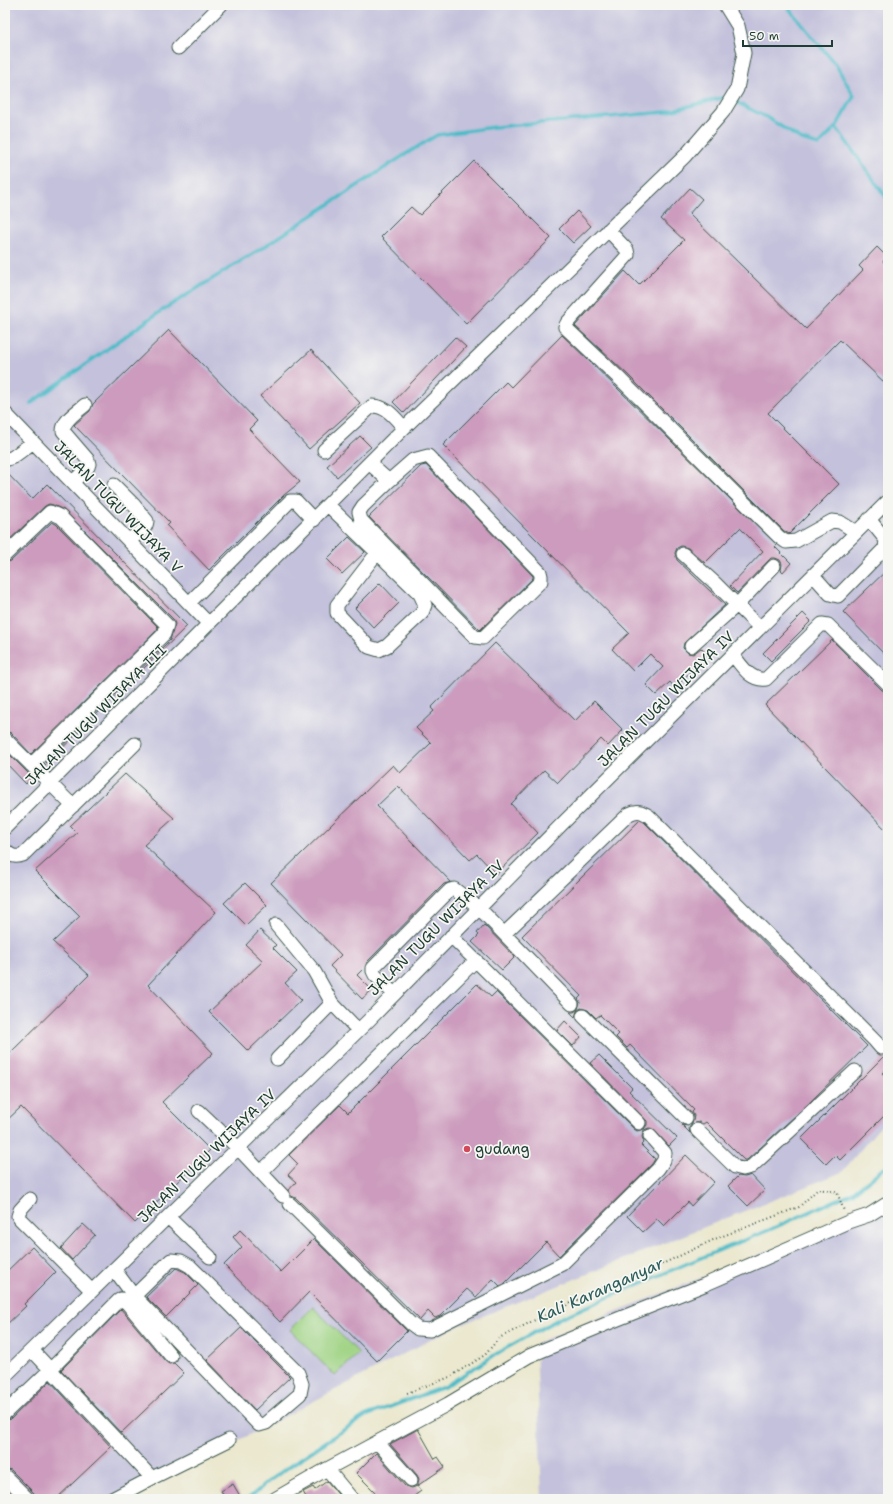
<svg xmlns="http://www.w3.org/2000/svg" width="893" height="1504" font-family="'Shantell Sans',sans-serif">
<rect width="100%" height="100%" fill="#f6f6f2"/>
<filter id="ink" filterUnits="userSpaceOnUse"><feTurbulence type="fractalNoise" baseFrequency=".025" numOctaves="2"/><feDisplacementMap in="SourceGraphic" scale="8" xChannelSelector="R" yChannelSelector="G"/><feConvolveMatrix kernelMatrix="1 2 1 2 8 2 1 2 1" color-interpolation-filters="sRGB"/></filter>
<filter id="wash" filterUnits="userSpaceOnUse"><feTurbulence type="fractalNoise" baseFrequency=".012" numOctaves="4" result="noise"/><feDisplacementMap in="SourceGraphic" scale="16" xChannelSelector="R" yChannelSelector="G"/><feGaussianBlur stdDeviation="0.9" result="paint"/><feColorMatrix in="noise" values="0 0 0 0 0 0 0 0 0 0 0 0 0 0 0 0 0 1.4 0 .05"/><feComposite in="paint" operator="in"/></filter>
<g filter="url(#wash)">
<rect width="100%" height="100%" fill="#ebe8cf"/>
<path fill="#c3c1db" d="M5,5H888V1117L842,1172L455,1327L127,1499H5Z
M888,1204V1499H542L536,1343Z"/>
<path fill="#9fd383" stroke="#5f885c" d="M313,1307L359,1353L335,1376L290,1330Z"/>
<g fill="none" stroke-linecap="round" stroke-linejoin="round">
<path stroke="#4ebbc8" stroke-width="3.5" d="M734,101L768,118L802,140L819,145L836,127L854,96L836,65L786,5
M836,127L888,200
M31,403L161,311L273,241L406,154L437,135L494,127L666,112L721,98L728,99
M248,1499L270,1480L300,1459L365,1416L444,1387L501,1351L560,1318L686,1264L769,1230L852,1193L888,1165"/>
</g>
<g id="blocks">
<path fill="#cc9bbd" d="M474,161L551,238L466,324L381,237L411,207L420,215Z
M690,188L702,199L689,214L806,329L863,270L859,266L877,247L887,257L883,261L888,268V386L840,340L768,413L839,484L789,534L784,531L627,374L575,326L625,271L639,285L684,240L661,219Z
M577,211L591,226L573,243L559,229Z
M169,330L257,421L249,429L300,482L284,495L209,570L167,526L170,523L74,425L90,411L93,404Z
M562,335L615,386L777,545L775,547L791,563L783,572L781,570L782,564L780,560L775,558H771L737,593L730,586L763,551L740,528L705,563L688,548L681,546L677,548L675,553L677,560L725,605L684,643L683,648L688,653L693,654L701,648L707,654L675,688L670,682L656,695L646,685L663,667L650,654L633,671L612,649L629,633L443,445L506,382L511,387Z
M455,337L466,347L404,413L393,402Z
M311,350L360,403L309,449L260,396Z
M360,436L371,447L337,477L327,466Z
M426,465L533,576V578L480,630L369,517L421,466Z
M5,471L32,499L47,484L187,626L44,766L43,765L170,640L175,624L173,619L64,510L53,505L49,504L45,506L5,544Z
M52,522L56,524L158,627L157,630L31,754L11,733L5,731V563L11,561Z
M349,537L365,552L342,574L327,559Z
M888,569V658L843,612Z
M380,583L399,603L374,628L355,608Z
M803,613L811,621L771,661L763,653Z
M832,640L882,690L888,692V832L765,705Z
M495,643L575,721L594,701L623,730L608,746L601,739L558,783L544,770L511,804L538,833L496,874L477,854L470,860L398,786L377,806L451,882L444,884L367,962L365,967L357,975L372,990L362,999L330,966L341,955L271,883L393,765L400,773L431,743L416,728L434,711L431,708Z
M5,750L32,777L26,784L5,762Z
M125,774L174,818L144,845L216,912L148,985L213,1053L162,1102L210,1150L135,1223L21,1107L5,1122V1058L89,975L53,942L80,916L35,871L77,833L70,826Z
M640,820L644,822L867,1046L808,1104L747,1160H744L706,1122L703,1124L699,1122L692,1124L689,1128L690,1133L682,1125L688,1126L692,1123L694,1116L692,1112L694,1110L630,1045L627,1048L616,1037L619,1034L600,1015L596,1018L588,1010L581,1008L577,1011L575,1017L570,1012H574L578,1009L580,1002L578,999L581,996L522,936Z
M245,883L267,905L246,925L224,903Z
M484,925L515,957L502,970L472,942L479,935L477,933Z
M260,930L276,945L273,948L297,972L285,983L301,1000L248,1051L209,1012L263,961L246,945Z
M477,984L491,997L496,992L634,1129L637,1131L644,1129L647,1125V1121L590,1063L599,1055L632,1088L629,1091L677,1138L669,1146L653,1129L649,1128L644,1130L642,1137L644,1142L641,1145L655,1159L652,1164L559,1256L546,1242L504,1284L500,1286L493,1279L476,1297L467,1289L440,1316L435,1318L428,1311L420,1320L296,1198L291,1196L289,1190L296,1182L288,1175L298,1164L289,1155L340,1105L348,1113Z
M565,1021L581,1037L573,1046L557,1030Z
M888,1052V1068L882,1073L888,1079V1112L840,1160L835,1155L826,1164L801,1139Z
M686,1155L714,1182L691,1206L688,1202L664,1226L657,1219L643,1232L627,1216Z
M751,1175L765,1190L748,1206L728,1186L738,1176L745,1177Z
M83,1224L95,1235L72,1260L61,1248Z
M240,1230L281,1272L314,1239L407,1331L377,1361L309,1292L280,1322L224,1265L242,1247L233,1237Z
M32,1247L56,1272L24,1304L26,1306L5,1326V1273Z
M176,1268L185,1272L198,1285L166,1317L146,1297Z
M121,1309L165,1361L169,1364L174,1363L184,1373L121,1433L61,1370Z
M241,1328L290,1377L255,1410L207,1360Z
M50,1381L111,1447L56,1499H36L34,1493L11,1470L5,1468V1421L11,1419Z
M418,1429L435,1459L438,1457L445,1467L417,1486L421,1491L410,1499H368L375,1492L356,1473L376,1453L405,1486L412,1488L417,1486L419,1479L417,1475L390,1444Z
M327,1481L342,1499H302L306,1497L303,1492L313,1487L315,1490Z
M233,1484L240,1496L234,1499H226L221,1491Z"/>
</g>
</g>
<g filter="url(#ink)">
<use href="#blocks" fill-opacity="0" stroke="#3e574b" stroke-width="1"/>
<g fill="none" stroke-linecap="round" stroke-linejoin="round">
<g stroke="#3e574b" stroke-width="15">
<path id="minor" d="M178,48L221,5
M608,230L627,250L628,255L567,323L565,327L621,380L779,537L786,542L796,541L832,521L840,522L856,532
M5,413L209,624
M324,450L372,406C387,406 395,418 404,428
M5,460L13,457L32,443
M369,463L389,481L413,460L428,456L540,572L541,576V581L483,638L475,637L361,520L359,512L363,506L389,481
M73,482L88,467L89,464L88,460L63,431C63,420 77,412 85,405
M114,485L133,504L147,521C146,531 136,535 128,540
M328,505L420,594L425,605L422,613L387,646L379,650L369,647L337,613V605L377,553
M683,554L715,583L760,628
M5,555L50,512L61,517L167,625L164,634L31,765
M813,575L830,594L838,596L885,548L886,540L869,519
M189,603L290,501H296L314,520
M691,646L737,605L774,566
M733,655C742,666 750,681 766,679L822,624L828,625L888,684
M5,739L73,806
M5,828L404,428L685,156L723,112L737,89L744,53L738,26L725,5
M5,850C11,856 15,858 23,855L135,744
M276,925L314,971L332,1003
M505,933L629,814C637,810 641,811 649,816L875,1041L881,1048
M451,936L639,1123
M394,994L375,975L373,971V968L450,890L454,889L479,908L572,1004
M583,1016L686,1118
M277,1059L332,1003L358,1030
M199,1111L238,1148L283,1196
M697,1130L735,1167L743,1169L751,1167L855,1071
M261,1172L476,960
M30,1199L20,1210L18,1216L20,1219L92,1291
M290,1204L410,1323L418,1329L430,1330L562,1264L658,1169L664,1160L665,1153L650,1136
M168,1217L210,1257
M114,1269L134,1296L259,1425L266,1423L300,1394L302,1384L298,1373L190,1266L181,1261L171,1260L134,1296
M32,1350L152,1478L112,1499
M5,1376L369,1020L562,824L888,501
M5,1413L50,1370L118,1301L121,1299L127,1303L171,1356
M377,1442L411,1480
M327,1469L352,1499
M5,1476L28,1499
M152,1478L229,1440
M275,1499L327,1469L448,1404L529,1356L618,1319L704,1285L848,1222L869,1215L888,1203"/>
</g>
<path stroke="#3e574b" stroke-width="2" stroke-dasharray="1 3" stroke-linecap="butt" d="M407,1393L450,1377L485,1355L499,1338L533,1321L605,1287L654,1268L715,1239L799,1207L818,1189L837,1192L844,1211"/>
<use href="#minor" stroke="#fff" stroke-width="13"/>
</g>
</g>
<circle fill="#d1495b" stroke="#f6f6f2" stroke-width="1.5" cx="467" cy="1149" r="4"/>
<g text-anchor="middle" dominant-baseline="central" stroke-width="3.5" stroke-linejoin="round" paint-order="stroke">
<g font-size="15" fill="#1f3d34" stroke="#f6f6f2">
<text transform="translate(118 507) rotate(46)">JALAN TUGU WIJAYA V</text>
<text transform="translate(666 699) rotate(-45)">JALAN TUGU WIJAYA IV</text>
<text transform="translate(96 715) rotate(-45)">JALAN TUGU WIJAYA III</text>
<text transform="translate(436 928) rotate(-45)">JALAN TUGU WIJAYA IV</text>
<text transform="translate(207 1156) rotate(-44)">JALAN TUGU WIJAYA IV</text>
</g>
<g font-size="15" fill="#1f3d34" stroke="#f6f6f2" text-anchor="start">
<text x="475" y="1149">gudang</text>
</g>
<g font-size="16" font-style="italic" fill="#2b5c59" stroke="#f6f6f2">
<text transform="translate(600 1290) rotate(-24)">Kali Karanganyar</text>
</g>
</g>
<rect width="893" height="1504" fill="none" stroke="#f6f6f2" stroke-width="20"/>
<path d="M743 40v6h89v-6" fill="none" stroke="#1f3d34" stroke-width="2"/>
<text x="749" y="40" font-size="12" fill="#1f3d34" stroke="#f6f6f2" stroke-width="3" paint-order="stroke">50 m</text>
</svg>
